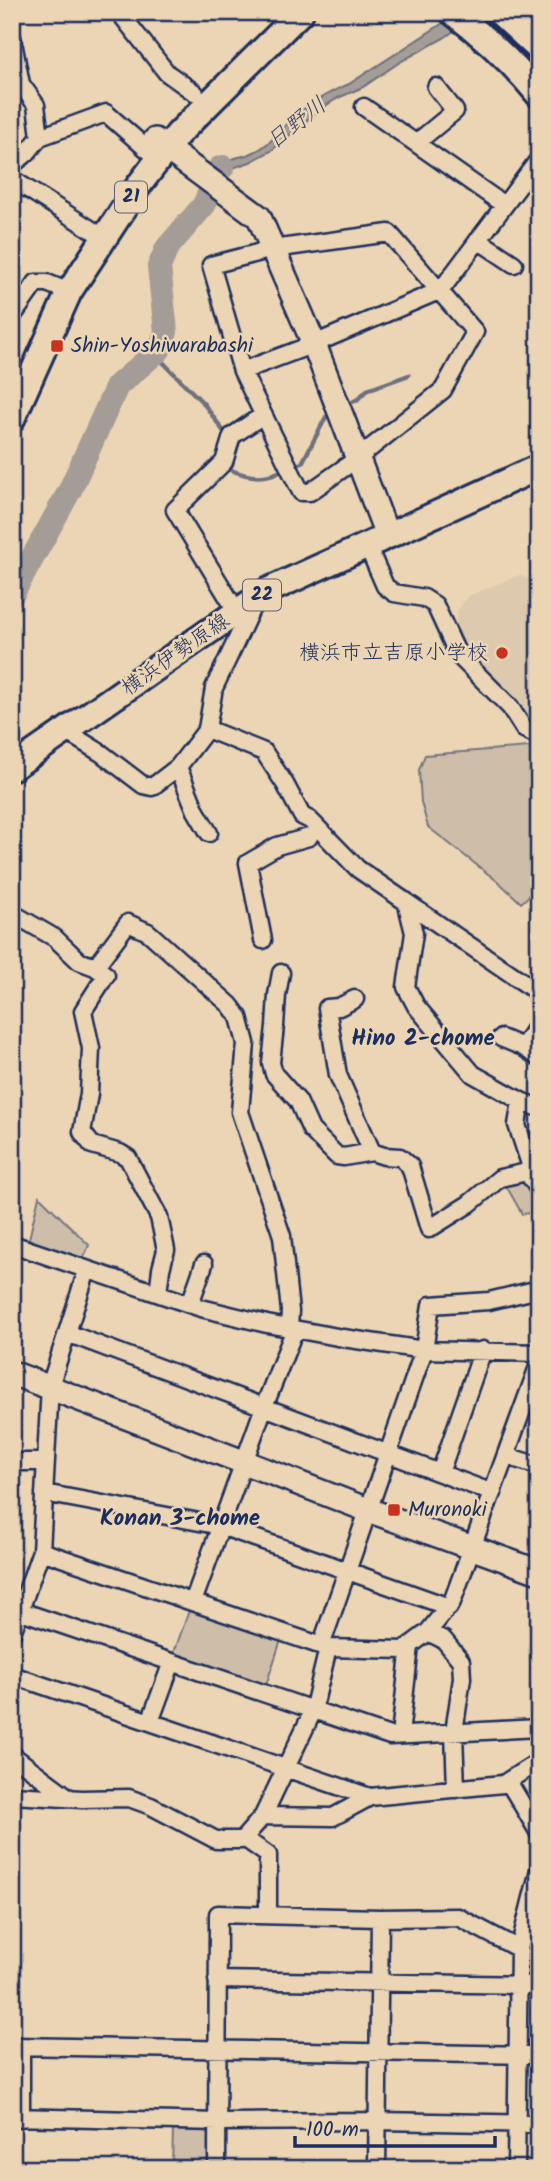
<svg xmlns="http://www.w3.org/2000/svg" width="551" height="2181" font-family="Kalam,'Klee One',sans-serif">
<rect width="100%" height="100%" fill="#ecd5b4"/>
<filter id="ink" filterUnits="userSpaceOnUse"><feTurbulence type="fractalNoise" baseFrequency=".0143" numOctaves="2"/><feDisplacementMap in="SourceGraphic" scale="14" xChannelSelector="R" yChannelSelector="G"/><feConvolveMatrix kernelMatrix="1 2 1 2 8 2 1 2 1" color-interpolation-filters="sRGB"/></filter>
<g filter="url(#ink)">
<path fill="#dcc9ae" d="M520,575L539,585V732L530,727L516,701L469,657L463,648L456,624L457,611L468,596Z"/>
<path fill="#cebda8" stroke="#747683" stroke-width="2" d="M529,747L539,748V887L521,903L501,884L428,827L421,802L419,770L425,755Z
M526,1176L539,1196V1212L522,1214L504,1182Z
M39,1196L89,1245L82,1262L28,1243Z
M190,1608L281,1640L265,1688L172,1658Z
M173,2130L205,2131L211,2138L212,2169H172Z"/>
<path fill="#a49c96" stroke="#6d7080" stroke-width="2" d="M460,12H481L444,38L400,62L363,87L338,98L319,110L271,151L250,162L227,170L220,178L214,172C223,157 238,159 252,153C274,144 283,124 301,111C316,100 332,91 349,84Z"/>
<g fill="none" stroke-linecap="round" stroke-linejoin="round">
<path stroke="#6d7080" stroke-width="4.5" d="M155,354L204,404L227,436
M345,406L358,399L367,390L409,375
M229,462V469C259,483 274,475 302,463L326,417L334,412"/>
<path stroke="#a49c96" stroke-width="24" d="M12,595L70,490L117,386L159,350L166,332L159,267L167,248L204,205L220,168L223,167"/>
<g stroke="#1b2f5e" stroke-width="21">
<path id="street" d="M119,12L167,73L195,93
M12,37L21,84L36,105L40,137L27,153L12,165
M364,107L504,205
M40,137L106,113L148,150
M416,143L455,111L436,87
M12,179L103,237
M478,240L514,264
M12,317L36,283H47L69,292
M242,371L211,265L273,249L389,233L475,332L443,390L358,458L310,492H301L242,371L314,344L441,290L539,159
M367,545L385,586L394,593L424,598L435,605L458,655L510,707L524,729L539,736
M237,612L175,510L224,462L232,436L263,415
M207,729L264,752L285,784L302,816L310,820L358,869L539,993
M65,731L101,753L143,785L152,787L178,767L207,729L214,688L255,601
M178,767L196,811L209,833
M406,901L414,933L406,987L416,1006L473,1074L521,1101L539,1108
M12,913L55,938L79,961L95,967L106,975L83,1011L91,1048L89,1094L82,1132L92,1145L120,1153L128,1158L159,1217L166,1250L161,1269L158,1293
M263,940L248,863L277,846L309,837
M95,967L128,923L148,932L230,1005L239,1017L246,1043L240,1112L282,1236L290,1311L289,1328
M281,973L277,995L275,1026L271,1063L274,1074L298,1101L311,1130L337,1156L344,1157L372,1152L384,1156L400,1157L410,1166L429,1229L469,1204L500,1178L527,1172L530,1164L517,1125L521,1101
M355,999L339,1007L327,1008L338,1075L372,1152
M501,1038L523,1047L539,1058
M523,1047L539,1022
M527,1172L539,1190
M12,1244L201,1308L267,1324L343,1338L424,1350L539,1353
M190,1304L204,1264
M67,1333L493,1493
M506,1456L539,1466
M12,1462H46
M440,1473L483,1350
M44,1493L221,1526L449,1607
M41,1551L328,1648L404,1650L428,1632L452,1602L539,1364
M193,1602L264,1407L295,1329
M12,1608L390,1736L539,1728
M428,1632L444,1640L461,1661L462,1678L454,1732L456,1789
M12,1633L41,1551L50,1386L87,1270
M321,1646L424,1350L431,1305L489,1301L539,1289
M12,1675L370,1797L503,1784L539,1761
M150,1722L172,1662
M400,1735L410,1646
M12,1755L68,1797
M508,1781L539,1833
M12,1795L82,1799L129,1798L151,1806L216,1840H242L263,1816L313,1711L328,1648
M263,1816L333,1817L370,1797
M244,1838L268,1855V1915
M217,1980L539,1985
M12,2046L539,2055
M21,2046V2118
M12,2117L218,2122L377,2121L539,2124
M217,2169L218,1914L380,1918L458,1917L519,1949
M377,2169L380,1918
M516,2169L519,1949L539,1870"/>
</g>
<g stroke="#1b2f5e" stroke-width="28">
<path id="secondary" d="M155,140L259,217L314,344L387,535
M12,1373L368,1510L539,1572"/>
</g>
<g stroke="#1b2f5e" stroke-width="30">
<path id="primary" d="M452,12C484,36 514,64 539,95
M499,12L539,49
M12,419L69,292L139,185L178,134L301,12
M12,768L267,591L539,467"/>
</g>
<use href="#street" stroke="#ecd5b4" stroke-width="16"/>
<use href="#secondary" stroke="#ecd5b4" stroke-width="23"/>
<use href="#primary" stroke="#ecd5b4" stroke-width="24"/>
</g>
</g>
<g fill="#c8321e" stroke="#ecd5b4" stroke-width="2.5">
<rect x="50" y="339" width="14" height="14" rx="3.5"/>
<circle cx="502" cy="653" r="7"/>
<rect x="387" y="1503" width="14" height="14" rx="3.5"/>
</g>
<g text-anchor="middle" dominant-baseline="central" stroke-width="5" stroke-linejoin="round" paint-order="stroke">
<g fill="#ecd5b4" stroke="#5a6178" stroke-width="2">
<rect x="115" y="181.5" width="32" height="31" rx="5"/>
<rect x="243" y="579.5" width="38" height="31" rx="5"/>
</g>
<g font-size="19" font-weight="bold" fill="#1b2f5e">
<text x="131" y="197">21</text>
<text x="262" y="595">22</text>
</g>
<g font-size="21" fill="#1b2f5e" stroke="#ecd5b4" text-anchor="start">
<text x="71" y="346">Shin-Yoshiwarabashi</text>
<text x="488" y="653" text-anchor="end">横浜市立吉原小学校</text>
<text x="408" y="1510">Muronoki</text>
</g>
<g font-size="21" fill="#1b2f5e" stroke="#ecd5b4">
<text transform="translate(176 655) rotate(-35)">横浜伊勢原線</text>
</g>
<g font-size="23" font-style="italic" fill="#364569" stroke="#ecd5b4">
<text transform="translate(297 124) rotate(-38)">日野川</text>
</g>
<g font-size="23" font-weight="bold" fill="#1b2f5e" stroke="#ecd5b4">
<text x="423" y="1039">Hino 2-chome</text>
<text x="180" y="1519">Konan 3-chome</text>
</g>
</g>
<rect width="551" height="2181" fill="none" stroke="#ecd5b4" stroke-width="42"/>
<rect x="21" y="21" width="509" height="2139" fill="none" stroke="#1b2f5e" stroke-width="2.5" filter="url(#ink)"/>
<path d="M295 2136v10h200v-10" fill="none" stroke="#1b2f5e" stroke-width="3.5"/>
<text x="306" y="2136" font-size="21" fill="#1b2f5e" stroke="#ecd5b4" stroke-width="5" paint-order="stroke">100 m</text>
</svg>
